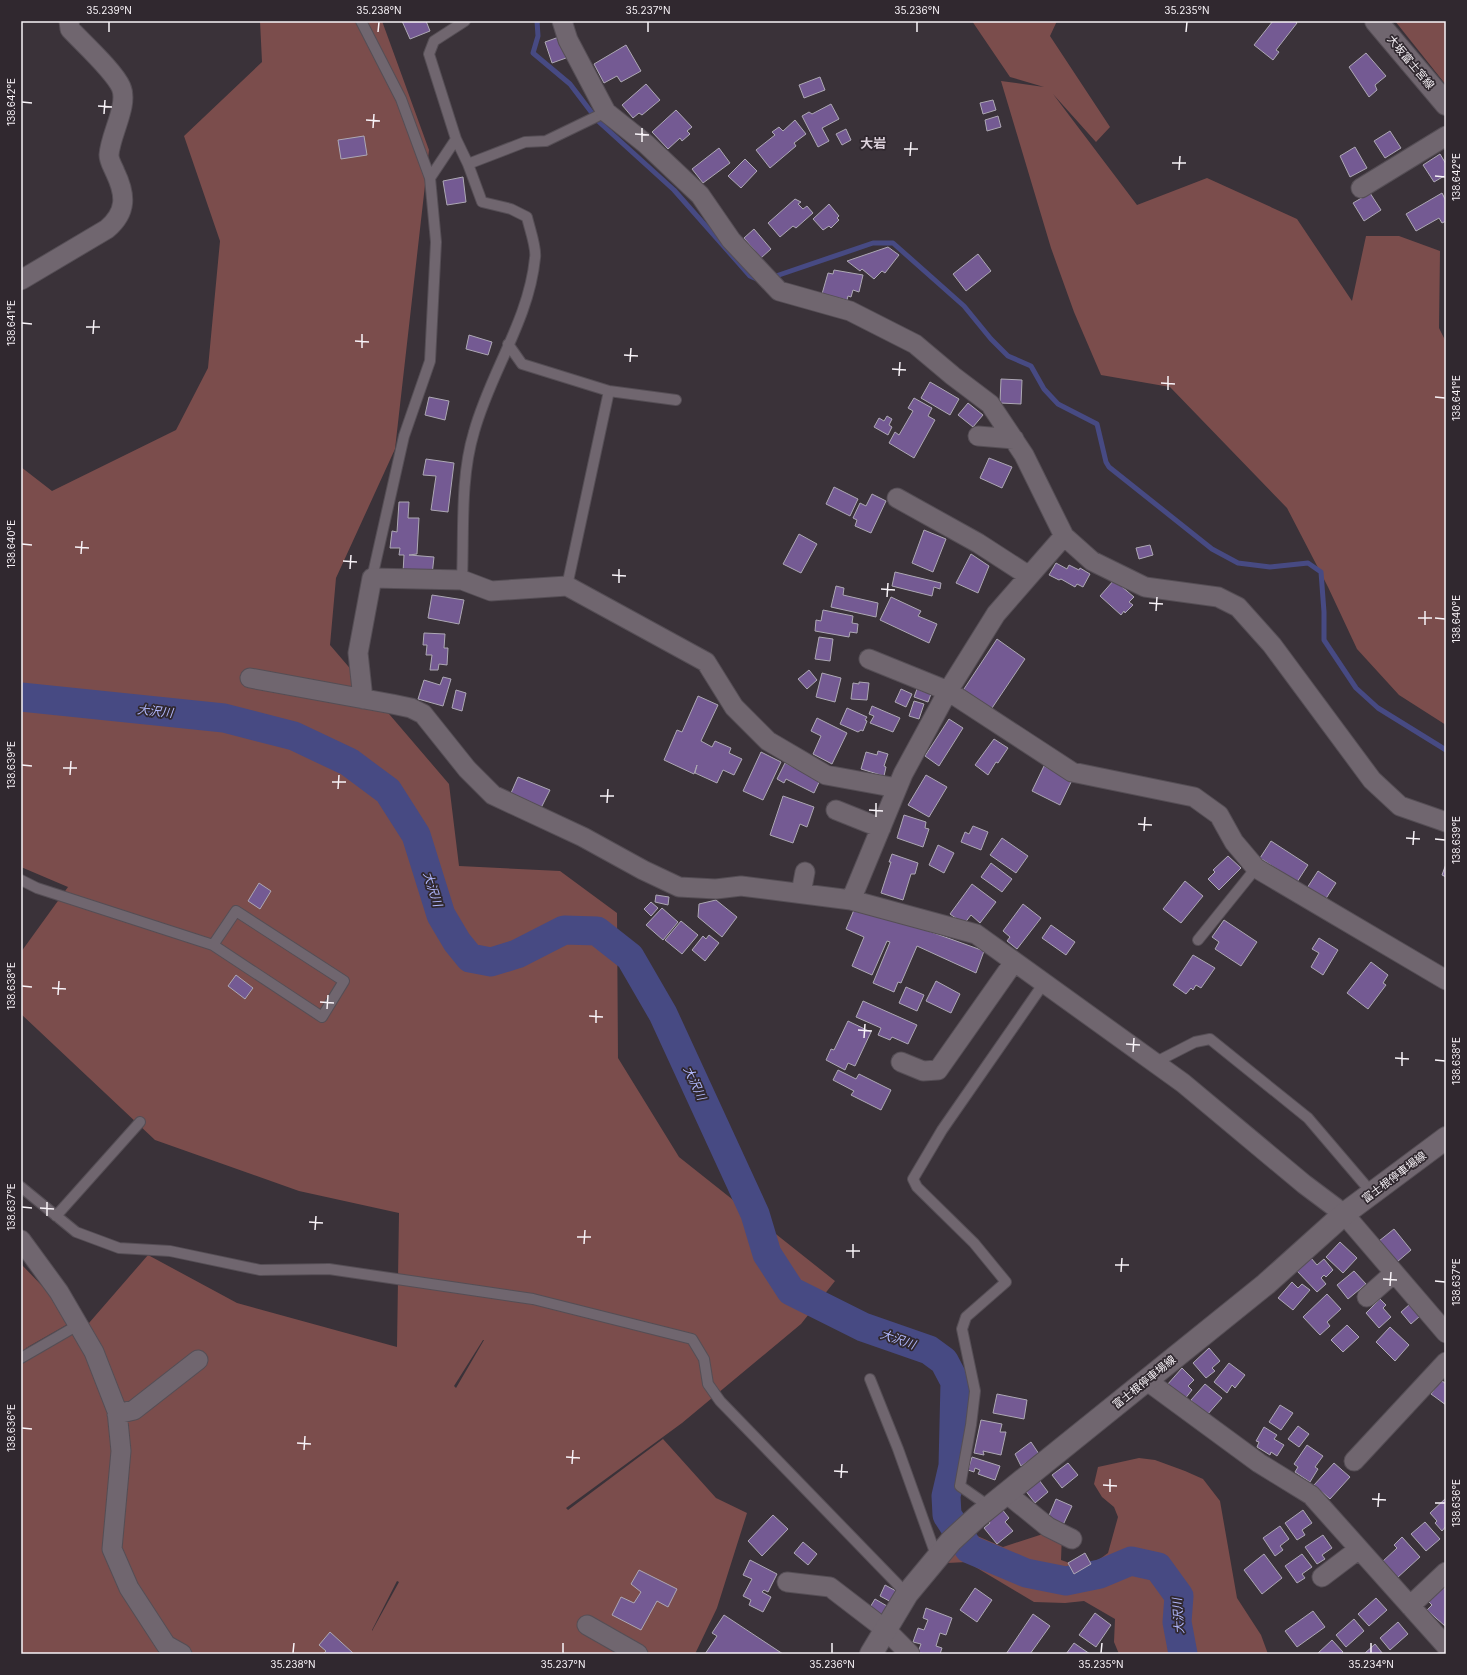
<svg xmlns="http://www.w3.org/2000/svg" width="1467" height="1675" font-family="Inter,'Noto Sans JP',sans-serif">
<rect width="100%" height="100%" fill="#3a3239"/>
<path fill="#7b4d4c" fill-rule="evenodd" d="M260,21H382L429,150L395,449L336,578L330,645L449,784L459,866L560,871L617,913L618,1058L679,1157L835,1281L801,1324L682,1423L566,1508L568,1510L663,1439L716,1498L747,1513L717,1608L695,1654H21V1264L75,1320L26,1348L89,1323L148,1255L237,1303L397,1347L399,1213L299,1191L155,1140L21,1014V952L68,887L21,867V467L52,491L176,430L208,368L220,241L184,136L262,62ZM483,1340H484L456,1388L454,1386ZM397,1581L399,1582L372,1631V1630Z
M972,21H1057L1050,36L1110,127L1096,142L1053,94L1137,205L1207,178L1297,219L1352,301L1366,236H1399L1440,251L1439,328L1446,342V725L1399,695L1357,649L1328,587L1287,508L1170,387L1101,375L1074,312L1051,248L1001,81L1044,87L1010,77Z
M1395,21H1446V85Z
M1139,1458L1155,1460L1185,1471L1203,1479L1220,1501L1237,1598L1261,1635L1268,1654H1119L1114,1642L1115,1619L1084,1601L1065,1603L1034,1602L967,1562L947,1563L943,1555L961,1529L1003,1547L1046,1533L1062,1534L1061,1560L1086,1569L1108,1553L1118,1517L1114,1507L1102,1497L1094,1484L1098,1467Z"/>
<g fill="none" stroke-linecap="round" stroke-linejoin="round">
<path stroke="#474a83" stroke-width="5" d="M537,21L538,36L533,53L570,84L598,121L674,190L750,276L759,280
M773,277L873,243H893L964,306L991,339L1008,356L1031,366L1044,389L1058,404L1097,424L1106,462L1109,467L1212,549L1238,563L1270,567L1308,563L1321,572L1324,612V640L1356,688L1378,708L1446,750"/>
<path stroke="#474a83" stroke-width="29" d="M21,697L224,718L294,736L349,762L388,791L416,835L441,915L457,942L470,958L491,962L517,954L564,930L597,931L630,957L663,1014L755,1214L767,1254L791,1291L863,1327L929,1350L944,1361L955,1382L953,1466L946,1496L947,1515L969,1549L1026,1573L1066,1581L1100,1574L1131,1561L1158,1567L1179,1596L1177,1622L1183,1654"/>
</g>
<path fill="#745a93" stroke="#ada8b4" d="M402,21H426L430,31L410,39Z
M1273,21H1295L1297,23L1276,50L1279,52L1273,60L1254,45Z
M559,37L566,58L552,63L545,42Z
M626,45L641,71L621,82L617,76L604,83L594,64Z
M1366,53L1386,76L1375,85L1377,90L1369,97L1349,67Z
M820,77L825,90L804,98L799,85Z
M646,84L660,100L642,115L639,113L633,118L622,105Z
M993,100L996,110L983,114L980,103Z
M831,104L839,119L822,128L829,141L818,147L802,116L809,112L812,114Z
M676,110L692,127L687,131L690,134L682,141L680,138L668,149L652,132Z
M998,116L1001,127L987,131L985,120Z
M795,120L806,134L794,143L796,146L770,168L756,150L775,135L772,132L779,127L783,131Z
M846,129L851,140L842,145L836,134Z
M1390,131L1401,148L1385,158L1374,141Z
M364,136L367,155L341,159L338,140Z
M1355,147L1367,168L1350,177L1340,156Z
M719,148L730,163L703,183L692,169Z
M1440,154L1446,164V175L1434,182L1423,165Z
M745,159L757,171L741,188L728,176Z
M463,177L466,202L447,205L443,181Z
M1370,193L1381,210L1364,221L1353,203Z
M1442,193L1446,201V221L1442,223L1439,218L1416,231L1406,214Z
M795,199L801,202L798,204L803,209L807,206L813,213L796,228L793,226L780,237L768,223Z
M829,204L839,216L837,218L839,220L831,228L829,226L823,230L813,219Z
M754,229L771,249L761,258L744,238Z
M888,247L899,255L885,273L882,271L874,279L862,269L860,271L847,261Z
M978,254L991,271L966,291L953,274Z
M834,270L863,275L859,292L853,290L851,297L848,296L847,300L822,294L828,273L833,274Z
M469,335L492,342L488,355L466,349Z
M1001,379L1022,380L1021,404L1000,403Z
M930,382L959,399L950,415L921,398Z
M429,397L449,401L445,420L425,415Z
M914,398L932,408L928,416L935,420L914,458L889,443L895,432L899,435L913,411L908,408Z
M968,403L983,415L973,427L958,415Z
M887,416L892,419L889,425L892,427L888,435L874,427L879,418L884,421Z
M989,458L1012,467L1002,488L980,478Z
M426,459L454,463L448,512L431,510L436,476L423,475Z
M834,487L858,499L850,516L826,504Z
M872,494L886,501L871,533L855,526L857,520L853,518L860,503L866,506Z
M399,502H409L408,518H419L417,554L409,555L434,557L432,575L403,573L404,555H399L400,548H390L392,531L397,532Z
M924,530L946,539L933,572L912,563Z
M799,534L817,544L801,573L783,564Z
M1150,545L1153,555L1139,559L1136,548Z
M971,554L989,566L978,593L956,583Z
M1056,563L1067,569L1069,565L1079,570L1080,568L1090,574L1083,587L1077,584L1075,587L1061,579L1059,580L1049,575Z
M895,572L941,583L940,589L934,587L932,596L892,586Z
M1114,580L1134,597L1129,602L1133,605L1125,613L1124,611L1121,615L1100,596Z
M836,586L844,588L843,595L878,603L876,617L831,607Z
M432,595L464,600L459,624L428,618Z
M891,597L921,611L918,616L937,624L929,643L880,620Z
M823,610L853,616L852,623L858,624L857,633L850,632L849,637L815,631L816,620L821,621Z
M424,633L445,634L444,648H448L447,665L439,664L438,670H430L432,655H426L427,645H423Z
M819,637L833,639L830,661L815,659Z
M997,639L1025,659L990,711L962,692Z
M809,670L817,680L807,689L798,679Z
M822,673L841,678L835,702L816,697Z
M443,677L451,679L443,706L418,699L424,680L440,685Z
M859,682L869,683L867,700L851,699L853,683L859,684Z
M901,689L912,694L906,707L895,702Z
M917,689L931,694L928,702L914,697Z
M456,690L466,693L462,711L452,708Z
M698,696L718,705L701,741L712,747L715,741L731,748L729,753L742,759L734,775L723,770L717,783L695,773L697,765L694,774L664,760L677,730L682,732Z
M914,701L924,704L919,719L909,716Z
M872,706L900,718L893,732L870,723L874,716L869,714Z
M847,708L867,717L865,720L867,721L863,731L861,730L858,732L840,724Z
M817,718L847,733L832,764L813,754L821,736L811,731Z
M949,719L963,728L939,766L925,756Z
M994,739L1008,748L998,763L996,762L988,775L975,765Z
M878,751L888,754L884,766L886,767L884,776L861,769L866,752L877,755Z
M761,752L781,762L763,800L743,791Z
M785,763L820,780L814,793L786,779L784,783L777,779Z
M1044,766L1072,780L1060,805L1032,791Z
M926,775L947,787L929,817L908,805Z
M518,777L550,790L538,814L508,800Z
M783,796L814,807L807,827L800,824L793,843L770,835Z
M904,815L926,822L925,828L929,829L923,847L897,838Z
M973,826L988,832L981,850L961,842L965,832L969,834Z
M1002,838L1028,856L1016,873L990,855Z
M1271,841L1308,865L1297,882L1260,858Z
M938,845L954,853L944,873L929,865Z
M892,854L918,863L915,874H911L903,900L881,893L891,862H889Z
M1228,856L1241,868L1219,890L1208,879L1215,872L1213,870Z
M991,863L1012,879L1002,892L981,877Z
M1446,864V877L1442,875Z
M1318,871L1336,883L1325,900L1307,888Z
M1185,881L1203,896L1181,923L1163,909Z
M259,883L271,891L260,909L248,901Z
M972,884L996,902L980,923L971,915L964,924L950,914Z
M656,895L669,897L668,905L655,902Z
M716,900L737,917L722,937L698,917L699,904Z
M651,902L658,908L651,916L644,909Z
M1023,904L1041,918L1017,949L1007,941L1010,937L1003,931Z
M856,905L984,951L976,973L917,946L901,983L898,982L894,992L873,983L890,942L887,941L872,975L852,966L864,937L846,929Z
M662,908L678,922L663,940L646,925Z
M1224,920L1257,942L1241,966L1215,949L1219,942L1212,937Z
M681,921L698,935L682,954L665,940Z
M1051,925L1075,942L1066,955L1042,938Z
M709,935L719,943L705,961L692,950L703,936L706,939Z
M1319,938L1338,950L1323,975L1311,967L1319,953L1312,949Z
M1193,955L1215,968L1201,988L1196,985L1193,990L1191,988L1186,994L1173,985Z
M1371,962L1388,975L1383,983L1386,985L1368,1009L1347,993Z
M236,975L253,988L245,999L228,986Z
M936,981L960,994L951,1013L926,1001Z
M906,987L924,995L917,1011L899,1003Z
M863,1001L917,1025L908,1044L892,1037L890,1040L878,1035L881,1028L856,1017Z
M848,1021L871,1032L855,1066L848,1063L845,1070L826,1060L831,1049L834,1050Z
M838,1070L856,1079L859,1074L891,1090L881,1110L851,1095L854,1091L833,1080Z
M1394,1229L1411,1250L1397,1262L1379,1241Z
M1340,1242L1357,1258L1343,1273L1326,1257Z
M1311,1258L1317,1265L1324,1259L1333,1270L1326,1277L1324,1275L1321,1278L1326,1284L1317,1292L1297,1271Z
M1354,1271L1366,1284L1348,1299L1337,1285Z
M1292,1282L1298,1288L1302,1284L1310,1290L1293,1310L1278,1298Z
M1327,1294L1341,1309L1327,1322L1330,1326L1320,1335L1303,1317Z
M1380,1299L1386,1305L1383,1308L1391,1317L1379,1328L1366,1313Z
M1410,1304L1420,1316L1411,1324L1401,1312Z
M1347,1325L1359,1337L1343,1352L1331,1340Z
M1390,1327L1409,1345L1395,1361L1376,1342Z
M1209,1348L1220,1361L1212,1368L1215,1371L1206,1378L1193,1363Z
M1229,1363L1245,1375L1235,1388L1232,1385L1227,1393L1214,1382Z
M1182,1368L1194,1380L1188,1386L1192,1390L1184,1400L1167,1385Z
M1441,1380L1446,1384V1405L1431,1394Z
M1205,1384L1222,1398L1207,1415L1191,1400Z
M997,1394L1027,1400L1024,1419L993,1413Z
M1280,1405L1293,1413L1281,1430L1269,1422Z
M981,1420L1002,1424L1000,1432H1006L1001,1455L983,1451L984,1455L974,1453Z
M1298,1426L1309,1434L1299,1447L1288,1439Z
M1264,1427L1277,1435L1274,1439L1284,1445L1277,1456L1271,1452L1270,1455L1257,1447L1259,1442L1256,1441Z
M1031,1442L1039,1454L1021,1466L1015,1454Z
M1307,1445L1323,1456L1315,1467L1318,1469L1310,1482L1295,1472L1298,1467L1294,1464Z
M972,1457L1000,1466L995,1480L978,1474L980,1470L975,1468L974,1472L968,1470Z
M1068,1463L1078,1475L1062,1488L1052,1475Z
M1334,1463L1350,1477L1330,1499L1314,1485Z
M1039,1480L1048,1492L1035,1503L1025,1490Z
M1446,1498V1526L1442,1531L1435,1523L1437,1521L1430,1513Z
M1056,1499L1072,1506L1063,1525L1048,1518Z
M1001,1508L1009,1518L1005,1522L1013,1531L997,1544L984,1528L990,1523L988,1520Z
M1303,1510L1312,1523L1302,1530L1305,1535L1297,1540L1285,1523Z
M773,1515L788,1529L762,1556L748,1541Z
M1425,1522L1440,1539L1426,1551L1411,1534Z
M1280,1526L1289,1539L1280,1546L1283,1550L1275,1556L1263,1538Z
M1323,1535L1332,1548L1322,1555L1325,1559L1317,1564L1305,1547Z
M1402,1537L1420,1557L1397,1578L1382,1562L1397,1548L1394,1545Z
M803,1542L817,1554L808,1565L794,1553Z
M1085,1553L1091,1564L1074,1574L1068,1563Z
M1264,1554L1282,1578L1262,1594L1244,1570Z
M1302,1554L1312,1567L1302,1574L1305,1578L1297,1583L1285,1566Z
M750,1560L777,1574L768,1592L764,1590L762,1592L771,1597L763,1612L749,1605L751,1600L743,1596L752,1579L743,1575Z
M639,1570L677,1589L668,1607L657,1601L641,1630L612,1615L621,1597L634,1603L641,1592L631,1584Z
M885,1585L898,1592L893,1603L880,1596Z
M1442,1587L1446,1590L1445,1626L1427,1610L1432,1605L1429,1602Z
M975,1588L992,1600L977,1622L960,1610Z
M1376,1598L1387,1610L1369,1626L1358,1614Z
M875,1599L887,1606L882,1617L869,1609Z
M926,1608L952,1618L946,1635L940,1633L936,1646L942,1648L940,1654H924L918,1652L921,1644L913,1642L918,1628L924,1630L928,1620L923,1618Z
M1313,1611L1325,1627L1297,1647L1285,1631Z
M1095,1613L1111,1625L1096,1647L1079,1635Z
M1033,1614L1050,1626L1030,1654H1006Z
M724,1615L783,1654H705L717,1636L712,1633Z
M1354,1619L1364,1631L1346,1647L1336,1635Z
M1398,1622L1408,1634L1390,1650L1380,1638Z
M330,1632L353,1653L352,1654H323L326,1651L319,1645Z
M1332,1640L1343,1652L1341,1654H1317Z
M1074,1643L1090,1654H1066Z
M1375,1644L1383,1654H1364Z"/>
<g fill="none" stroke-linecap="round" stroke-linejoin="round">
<g stroke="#554e55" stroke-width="12">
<path id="lane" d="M361,21L401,99L430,178
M456,139L429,54L434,41L465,21
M468,164L525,142L546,141L606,112
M508,344L522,364L609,391L567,586
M609,391L676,400
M372,578L404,436L430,361L436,242L430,178L456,139L468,164L482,202L511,209L527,217C529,227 537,248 535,258C529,320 490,373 474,432C460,478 464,532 462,580
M21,880L37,888L213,945L322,1017L344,981L236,911L213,945
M1198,940L1256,868
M1154,1063L1195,1042L1210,1039L1308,1118L1372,1193
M21,1187L76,1232L119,1248L170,1251L260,1270L329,1269L533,1299L692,1339L704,1359L708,1384L720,1401L907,1594
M56,1216L140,1122
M21,1358L78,1325
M870,1379L898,1449L937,1558
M990,1507L960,1486L971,1425L975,1391L962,1329L966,1317L1006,1282L974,1243L917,1187L913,1179L942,1130L1044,983"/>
</g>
<g stroke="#554e55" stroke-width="21">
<path id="street" d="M562,21L568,40L606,112L646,144L700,195L731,240L779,291L850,311L915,344L953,376L990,404L1024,455L1064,536L1092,561L1145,587L1218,597L1238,607L1272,645L1372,780L1400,806L1446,822
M1361,188L1446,136
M21,280L107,229C127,212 126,195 115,172C113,167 109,161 109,155C110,135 129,105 121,87C114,71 83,43 70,29L69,21
M978,436L1014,439
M897,498L978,543L1029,576
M869,659L948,691L1072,772L1194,797L1219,815L1234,842L1256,868L1446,980
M250,678L392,704L411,708L423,714L467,769L493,795L583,837L643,870L679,887L716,889L741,886L851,900L976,934L1183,1083L1304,1184L1344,1214L1446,1333
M363,699L358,653L372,578L462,580L491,591L567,586L706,662L734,707L768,741L826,775L897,788
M836,810L881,828
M801,893L805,872
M851,900L903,774L948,691L996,614L1064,536
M901,1062L923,1071L938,1070L1014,962
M21,1240L59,1292L94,1352L117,1411L121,1451L112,1549L129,1588L166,1645L182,1654
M1367,1297L1393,1274
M1146,1380L1259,1463L1311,1495L1446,1646
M117,1414L134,1410L198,1360
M1354,1461L1446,1362
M1006,1493L1048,1527L1072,1539
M1322,1577L1359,1549
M787,1582L830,1587L886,1630L910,1654
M1410,1606L1446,1572
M587,1625L638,1654"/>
</g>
<g stroke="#554e55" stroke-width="24">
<path id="secondary" d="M1376,21L1446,104
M871,1654L907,1594L951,1541L977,1517L1266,1284L1344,1214L1446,1138"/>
</g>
<use href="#lane" stroke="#70666f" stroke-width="10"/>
<use href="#street" stroke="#70666f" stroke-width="19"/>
<use href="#secondary" stroke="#70666f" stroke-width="22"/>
</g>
<path fill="none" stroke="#f8f3f8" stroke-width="1.5" d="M109,32V22M378,32L379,22M648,32V22M917,32V22M1186,32L1187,22M22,102L32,103M98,106L112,107M104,114L105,100M366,120L380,121M373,128L374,114M635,134L649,135M642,142V128M904,149H918M910,156L911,142M1172,163H1186M1179,170L1180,156M1435,176L1445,177M22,323L32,324M86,327H100M93,334L94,320M355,341L369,342M362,348V334M624,355L638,356M630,362L631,348M892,369L906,370M899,376L900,362M1161,383L1175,384M1168,390V376M1435,397L1445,398M22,544L32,545M75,547L89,548M81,554L82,541M343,561L357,562M350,569L351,555M612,575L626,576M619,583V569M881,589L895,590M887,597L888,583M1149,603L1163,604M1156,611L1157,597M1418,618H1432M1435,618L1445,619M1425,625V611M22,765L32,766M63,768H77M70,775L71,761M332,782H346M338,789L339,775M600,796H614M607,803L608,789M869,810L883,811M876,817V803M1138,824L1152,825M1144,831L1145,817M1406,838L1420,839M1435,839L1445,840M1413,845L1414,831M22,986L32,987M52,988L66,989M58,995L59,981M320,1002L334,1003M327,1009L328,995M589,1016L603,1017M596,1023V1010M858,1030L872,1031M864,1038L865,1024M1126,1044L1140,1045M1133,1052L1134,1038M1395,1058L1409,1059M1435,1060L1445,1061M1402,1066V1052M22,1207L32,1208M40,1208L54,1209M47,1216V1202M309,1222L323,1223M315,1230L316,1216M577,1237H591M584,1244L585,1230M846,1251H860M853,1258V1244M1115,1265H1129M1121,1272L1122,1258M1383,1279L1397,1280M1435,1281L1445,1282M1390,1286L1391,1272M22,1428L32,1429M297,1443L311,1444M304,1450L305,1436M566,1457L580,1458M572,1464L573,1450M834,1471L848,1472M841,1478L842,1464M1103,1485L1117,1486M1110,1492V1479M1372,1499L1386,1500M1435,1503H1445M1378,1507L1379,1493M293,1653L294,1643M563,1653V1643M832,1653V1643M1101,1653L1102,1643M1371,1653V1643"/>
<g text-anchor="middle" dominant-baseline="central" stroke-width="3.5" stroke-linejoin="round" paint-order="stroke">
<g font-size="11" fill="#f8f3f8" stroke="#30282f">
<text transform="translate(1411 62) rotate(50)">大坂富士宮線</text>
<text transform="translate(1394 1177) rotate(-37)">富士根停車場線</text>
<text transform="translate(1144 1382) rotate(-39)">富士根停車場線</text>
</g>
<g font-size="12" font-style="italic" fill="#b1b8fd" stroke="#30282f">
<text transform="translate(155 711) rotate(6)">大沢川</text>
<text transform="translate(433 889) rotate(72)">大沢川</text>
<text transform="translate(695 1083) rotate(65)">大沢川</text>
<text transform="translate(898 1339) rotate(19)">大沢川</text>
<text transform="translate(1178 1616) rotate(-94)">大沢川</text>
</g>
<g font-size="13" font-weight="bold" fill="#dcd1db" stroke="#30282f">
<text x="873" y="143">大岩</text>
</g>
</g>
<rect width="1467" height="1675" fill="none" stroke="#30282f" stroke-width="44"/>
<rect x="22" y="22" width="1423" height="1631" fill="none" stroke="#f8f3f8" stroke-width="1.5"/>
<g font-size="10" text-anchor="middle" fill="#f8f3f8">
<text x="109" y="14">35.239°N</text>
<text x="379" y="14">35.238°N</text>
<text x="648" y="14">35.237°N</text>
<text x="917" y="14">35.236°N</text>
<text x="1187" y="14">35.235°N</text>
<text transform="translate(11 102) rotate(-90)" y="4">138.642°E</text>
<text transform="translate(1456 177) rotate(-90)" y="4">138.642°E</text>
<text transform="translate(11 323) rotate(-90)" y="4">138.641°E</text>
<text transform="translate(1456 398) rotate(-90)" y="4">138.641°E</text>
<text transform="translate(11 544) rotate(-90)" y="4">138.640°E</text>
<text transform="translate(1456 619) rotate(-90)" y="4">138.640°E</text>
<text transform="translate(11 765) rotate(-90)" y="4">138.639°E</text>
<text transform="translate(1456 840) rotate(-90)" y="4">138.639°E</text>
<text transform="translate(11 986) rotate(-90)" y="4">138.638°E</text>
<text transform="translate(1456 1061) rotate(-90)" y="4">138.638°E</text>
<text transform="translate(11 1207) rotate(-90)" y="4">138.637°E</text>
<text transform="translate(1456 1282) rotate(-90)" y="4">138.637°E</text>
<text transform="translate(11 1428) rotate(-90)" y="4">138.636°E</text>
<text transform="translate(1456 1503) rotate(-90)" y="4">138.636°E</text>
<text x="293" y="1668">35.238°N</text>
<text x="563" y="1668">35.237°N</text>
<text x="832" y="1668">35.236°N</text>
<text x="1101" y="1668">35.235°N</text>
<text x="1371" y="1668">35.234°N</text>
</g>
</svg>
